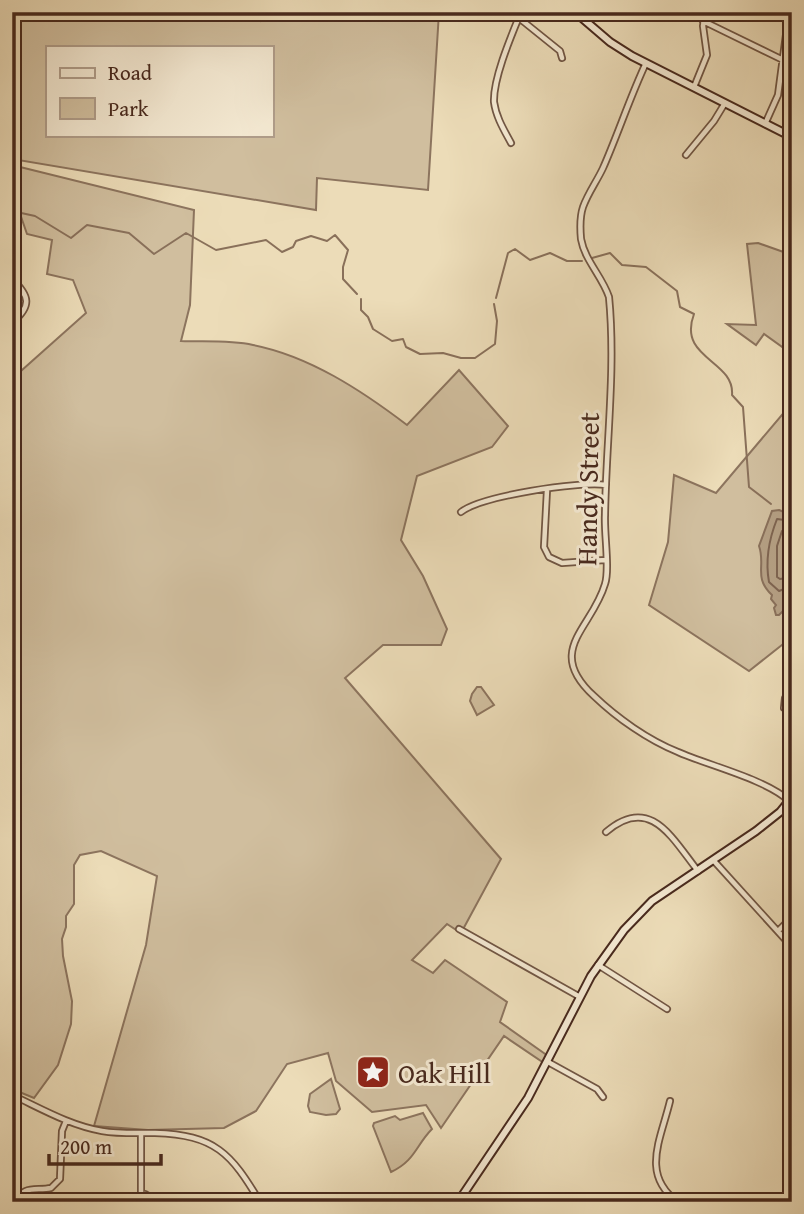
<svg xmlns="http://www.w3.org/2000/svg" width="804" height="1214" font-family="'Gentium Book Plus',serif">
<rect width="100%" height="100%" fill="#ecdcb8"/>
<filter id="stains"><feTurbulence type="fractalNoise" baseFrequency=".00286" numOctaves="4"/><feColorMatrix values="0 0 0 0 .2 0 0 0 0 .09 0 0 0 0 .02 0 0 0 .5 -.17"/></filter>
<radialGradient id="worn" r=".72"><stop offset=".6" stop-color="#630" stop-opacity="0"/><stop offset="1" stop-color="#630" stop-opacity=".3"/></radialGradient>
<path fill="#d0be9e" stroke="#8c745e" stroke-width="2" fill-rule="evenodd" d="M12,12H240L260,21L265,12H439L428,190L317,178L316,210L12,159ZM271,47V135H47V47Z
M12,165L194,210L190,305L181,341C204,342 230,340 253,345C309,356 361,390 407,425L459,370L508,426L492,447L417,476L401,540L423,576L447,629L441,645H383L345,678L501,859L461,933L447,924L412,960L433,973L445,960L507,1002L500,1022L548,1056L544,1063L504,1036L441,1128L426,1105L372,1112L336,1081L328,1053L287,1064L256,1111L224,1128L148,1130L94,1126L146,945L157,876L101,851L80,855L74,865V904L66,916V927L62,939L63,956L72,1001L71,1024L58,1065L34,1098L12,1089V379L86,313L73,280L47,274L52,240L27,234L19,211L12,210Z
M758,243L792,255V354L764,334L756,345L727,324L756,325L747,244Z
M792,403V637L749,671L649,605L668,542L674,475L716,493Z
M477,687H481L494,705L477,715L470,701L472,694Z
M331,1079L340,1109L336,1114L326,1115L310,1112L308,1106L310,1094Z
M423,1113L432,1129C416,1145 415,1161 391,1172L373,1126L374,1123L395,1116L400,1120Z"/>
<path fill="#b49f83" stroke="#89705a" stroke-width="2" d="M779,510L792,515V593L786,596L785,609L779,615H776L774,608L776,605L771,599L772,595C753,577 766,566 759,546L772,511Z"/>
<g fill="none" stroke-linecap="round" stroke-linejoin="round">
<path stroke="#7e6450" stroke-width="2" d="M792,521L777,519C769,539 765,560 769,582L779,591L792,586
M792,530L782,531L777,546V577L780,579L792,577"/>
<path stroke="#89705a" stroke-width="2" d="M12,211L35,216L71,238L87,225L129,233L154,254L186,233L216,250L266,240L282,252L293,247L296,241L311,236L327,241L335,235L348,250L343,267V279L357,294
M592,258L610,253L622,265L646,267L677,291L680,307L694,314C677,359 735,360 732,395L743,407L749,487L771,504
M496,298L508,253L515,249L530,260L550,253L567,261H582
M361,299V310L368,317L373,329L392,341L403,339L406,347L420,354L443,353L461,358H475L495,344L497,321L494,304"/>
<g stroke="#715644" stroke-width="8">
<path id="street" d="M519,18L560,51L562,58
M703,21L783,60
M646,63C630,97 618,134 603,168C597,181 588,193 583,207C580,216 580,228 581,239C585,261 602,276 609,297C616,369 606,443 605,515C604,534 610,569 605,584C592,629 544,650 594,696C617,718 648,740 678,752C707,765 768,780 789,801
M694,87L707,55L703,26L705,12
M765,124L778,95L789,12
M511,143C504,130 496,117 494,102C493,78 512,34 521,12
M686,155L714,121L725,103
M12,279C30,296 32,306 12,323
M547,490L544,547L549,557L562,563L605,560
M461,512C481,496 579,481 606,485
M784,708L785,698L792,688
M606,832C650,794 672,838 698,871
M714,861L792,947
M459,929L580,997
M778,931L792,917
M598,965L667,1009
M548,1062L597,1089L603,1097
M12,1095C42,1109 69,1125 102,1131C119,1134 137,1133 155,1133C215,1135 231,1153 260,1202
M670,1101C661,1139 640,1175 678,1202
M141,1133V1202
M789,1164L792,1170
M16,1202C22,1185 36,1191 51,1188L60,1179L62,1131L66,1121
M113,1202L145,1194L158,1202"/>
</g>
<g stroke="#48291d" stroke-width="10">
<path id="secondary" d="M575,12L610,42L632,56L792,137
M458,1202L528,1098L591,976L624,930L652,901L756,831L780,812L792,797"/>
</g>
<use href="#street" stroke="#f3e8d1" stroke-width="4.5"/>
<use href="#secondary" stroke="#f3e8d1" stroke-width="6"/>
</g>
<defs>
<g id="sight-square" transform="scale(1.75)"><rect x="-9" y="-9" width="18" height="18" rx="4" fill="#8f2418" stroke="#f3e8d1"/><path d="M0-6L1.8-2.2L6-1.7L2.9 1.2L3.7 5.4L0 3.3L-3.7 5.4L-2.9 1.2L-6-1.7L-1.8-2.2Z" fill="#fff"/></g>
</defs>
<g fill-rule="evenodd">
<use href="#sight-square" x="373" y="1072"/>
</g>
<g text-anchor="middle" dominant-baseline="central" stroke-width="6" stroke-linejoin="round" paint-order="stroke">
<g font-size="28" fill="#48291d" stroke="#f3e8d1">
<text transform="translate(587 489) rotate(-89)">Handy Street</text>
</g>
<g font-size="28" fill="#48291d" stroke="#f3e8d1" text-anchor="start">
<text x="398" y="1072">Oak Hill</text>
</g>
</g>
<rect width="804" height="1214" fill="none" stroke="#ecdcb8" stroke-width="42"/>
<rect x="14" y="14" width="776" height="1186" fill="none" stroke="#48291d" stroke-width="3.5"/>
<rect x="21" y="21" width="762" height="1172" fill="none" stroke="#48291d" stroke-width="2"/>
<rect x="46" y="46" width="228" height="91" fill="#f3e8d1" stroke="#af9c89" stroke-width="2"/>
<rect x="60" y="68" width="35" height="10" fill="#f3e8d1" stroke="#af9c89" stroke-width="2"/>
<text x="108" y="80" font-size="21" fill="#48291d">Road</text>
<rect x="60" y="98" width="35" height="21" fill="#d0be9e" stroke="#af9c89" stroke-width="2"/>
<text x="108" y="116" font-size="21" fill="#48291d">Park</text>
<path d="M49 1154v10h112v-10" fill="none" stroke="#48291d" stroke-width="3.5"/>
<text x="60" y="1154" font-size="21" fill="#48291d" stroke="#f3e8d1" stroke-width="5" paint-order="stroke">200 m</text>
<rect width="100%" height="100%" filter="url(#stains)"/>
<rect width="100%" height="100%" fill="url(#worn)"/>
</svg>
